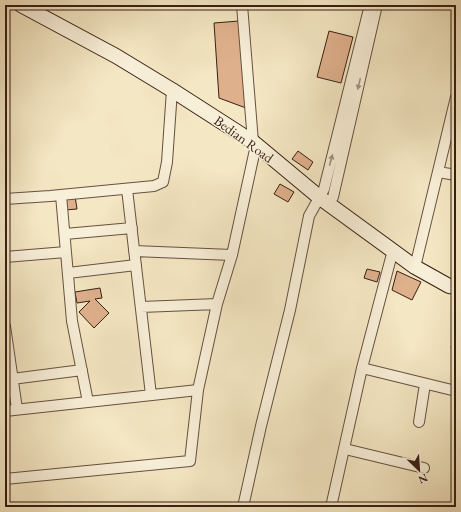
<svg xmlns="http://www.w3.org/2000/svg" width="461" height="512" font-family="'EB Garamond',serif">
<rect width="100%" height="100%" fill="#f4e7c3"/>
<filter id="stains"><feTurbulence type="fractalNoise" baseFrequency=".005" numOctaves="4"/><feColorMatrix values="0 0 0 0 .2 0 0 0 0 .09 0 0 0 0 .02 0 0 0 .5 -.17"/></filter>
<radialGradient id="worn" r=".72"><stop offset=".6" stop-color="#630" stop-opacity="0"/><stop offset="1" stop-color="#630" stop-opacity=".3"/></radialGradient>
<path fill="#dfb08c" stroke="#371f15" d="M239,21L246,108L219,98L214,23Z
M329,31L353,37L341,83L317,77Z
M298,151L313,162L308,170L292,159Z
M280,184L294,192L288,202L274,194Z
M75,196L77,209L65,210L64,198Z
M367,269L380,272L377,282L364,278Z
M397,271L421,282L412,300L392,290Z
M100,288L102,298L95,299L109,313L94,328L79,312L90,301L77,303L75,292Z
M456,329V349L451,348Z"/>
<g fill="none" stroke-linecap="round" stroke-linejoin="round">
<g stroke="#665140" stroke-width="12">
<path id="minor" d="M242,5L253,142
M438,172L456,175
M127,189L151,395
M61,195L72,321L88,402
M5,199L50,196L154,186L163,182L167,162L172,90
M328,204L333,197L377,5
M65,234L132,228
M134,251L232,255
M5,257L66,252
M415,267L456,97
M68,273L136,265
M141,307L217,304
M5,326L17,409
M362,368L456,391
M12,379L82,370
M5,411L198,390
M419,422L425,384
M345,449L424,468
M5,479L190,461L198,390L217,304L232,255L256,145
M243,507L261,426L290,310L309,216L324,189L370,5
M331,507L362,368L393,250"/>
</g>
<g stroke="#371f15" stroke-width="16">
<path id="secondary" d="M21,5L116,56L172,90L253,142L319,197L415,267L449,286L456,287"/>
</g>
<use href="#minor" stroke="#f8efd8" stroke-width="10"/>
<use href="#secondary" stroke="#f8efd8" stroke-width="14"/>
</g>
<defs><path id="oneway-solid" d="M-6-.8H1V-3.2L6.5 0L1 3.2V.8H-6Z"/></defs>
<g fill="#a19180">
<use href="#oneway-solid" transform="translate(359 84) rotate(103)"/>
<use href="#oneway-solid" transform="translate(331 160) rotate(-75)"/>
</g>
<g text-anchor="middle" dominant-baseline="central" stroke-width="3" stroke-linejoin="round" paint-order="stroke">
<g font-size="14" fill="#371f15" stroke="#f8efd8">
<text transform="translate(244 139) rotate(36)">Bedian Road</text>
</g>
</g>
<rect width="461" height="512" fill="none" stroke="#f4e7c3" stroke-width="20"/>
<rect x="6" y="6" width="449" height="500" fill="none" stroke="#371f15" stroke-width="2"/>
<rect x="10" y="10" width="441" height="492" fill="none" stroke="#371f15"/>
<g transform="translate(419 470) rotate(155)" stroke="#f8efd8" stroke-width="3" paint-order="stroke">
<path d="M0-3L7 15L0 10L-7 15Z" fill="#371f15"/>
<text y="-6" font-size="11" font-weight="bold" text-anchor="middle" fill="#371f15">N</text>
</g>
<rect width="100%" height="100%" filter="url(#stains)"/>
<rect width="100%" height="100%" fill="url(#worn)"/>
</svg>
